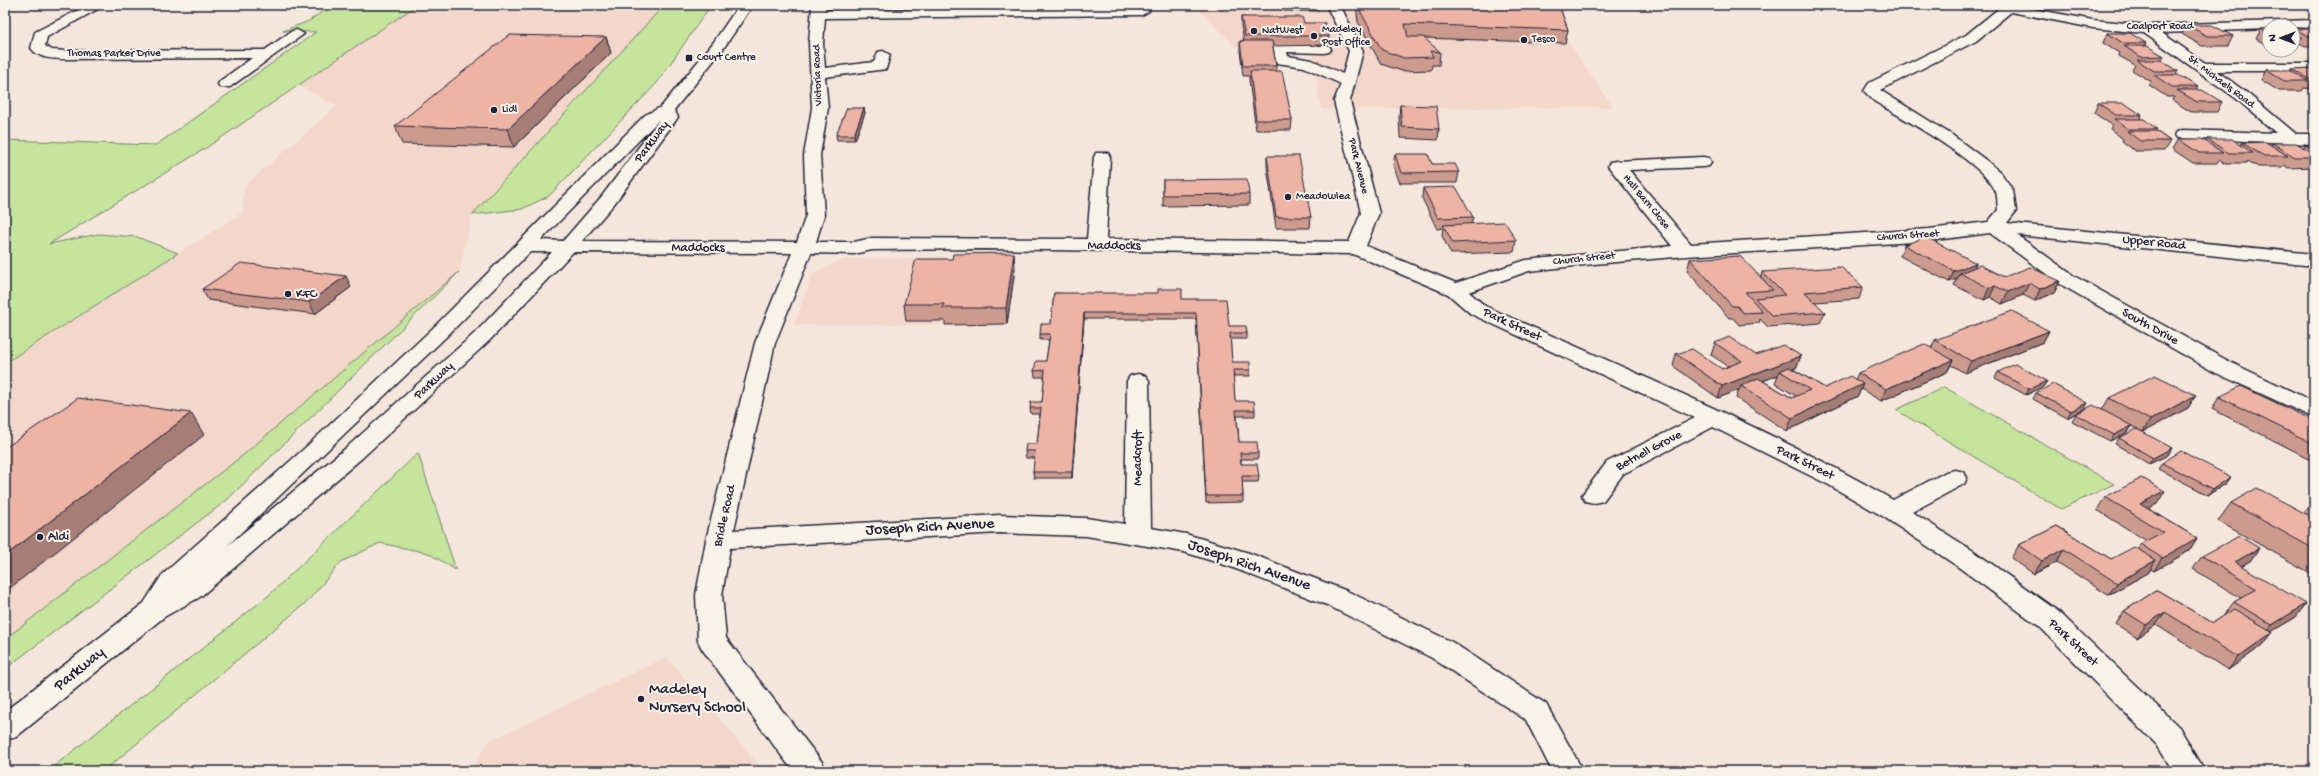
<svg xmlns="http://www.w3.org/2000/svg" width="2319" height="776" font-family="'Gochi Hand',sans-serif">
<rect width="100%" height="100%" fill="#f5e6db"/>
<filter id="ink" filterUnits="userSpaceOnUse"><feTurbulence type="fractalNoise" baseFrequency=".025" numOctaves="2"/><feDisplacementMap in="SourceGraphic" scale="8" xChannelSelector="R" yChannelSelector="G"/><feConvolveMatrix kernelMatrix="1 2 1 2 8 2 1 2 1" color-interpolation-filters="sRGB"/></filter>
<g filter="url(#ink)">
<path fill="#f3d7cb" d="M417,5H664L472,215L459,272L254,447L5,639V363L243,212L244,186L337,106L296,85Z
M1194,5H1543L1613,107L1321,109L1313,53L1236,47Z
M959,258L1015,269L1007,324L794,325L813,273L844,259Z
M667,657L764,771H470L489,741Z"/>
<path fill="#c5e49c" stroke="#74836c" d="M249,5H417L206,148L49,244L98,234L137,237L178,253L5,363V140L156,145L316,32L283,31L309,21L330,6Z
M664,5H711L657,83L549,196L522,209L472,215Z
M459,272L227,500L5,669V639L242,456Z
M1944,387L2114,484L2061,509L1896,410Z
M418,453L456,570L428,553L380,543L341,562L308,601L104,771H48L268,596Z"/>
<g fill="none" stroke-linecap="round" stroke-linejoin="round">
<g stroke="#22223b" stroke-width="3">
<path id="minor" d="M88,5H105L47,37L45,46L52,50L66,51L265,50L292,31L297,30L304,34L230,87H220L218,84L220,81L252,58L66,59C54,59 39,59 31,48L35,32Z
M739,5H753L723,49L674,110L678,117L676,120L614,204L582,241L797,242L806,215L804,155L812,108L809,43L812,5H826L825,10L1142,7L1149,11L1142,15L825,18L823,43L825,68L874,62L878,52L883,51L890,55L886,69L825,77L828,108L820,155L824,215L816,242H854L872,238L1087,239L1094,157L1096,153H1108L1110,157L1106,239L1349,242L1361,213L1334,101L1341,84L1304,67L1277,63L1271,48L1278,44L1329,46L1331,49L1329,52L1324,53L1287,52L1288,56L1312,60L1343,74L1349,51L1326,5H1340L1363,51L1350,101L1379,213L1366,246L1456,283L1526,260L1672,246L1608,166L1610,162L1616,161L1703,157L1709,158L1711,162L1709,166L1703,167L1629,170L1691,244L1929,229L1988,222L1998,210C1997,205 1998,198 1996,192C1985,163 1902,118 1874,101L1864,91L1869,83L1966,35L2003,5H2013L2093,20L2148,25L2314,20V28L2269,26V29L2162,33L2205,63H2314V71H2217L2247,93L2296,134H2314V144L2177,138L2175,135L2177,132L2183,130L2276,133L2237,99L2144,33L2093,28L2011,12L1976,41L1880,90L1952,135L1987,161L2001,173L2013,190L2016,211L2007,223L2314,254V266L2017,235L2074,276L2230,362L2314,402V418L2214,372L2060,284L1990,233L1929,241L1686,256L1594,264L1529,271L1469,292L1485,306C1622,368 1763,425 1893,500L1946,472L1955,470L1964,472L1967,478L1964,484L1912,512L1975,552L2059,612L2179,727L2205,771H2173L2157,745L2039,626L1957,566L1884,517L1829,485L1713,427L1623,474L1603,501L1594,503L1585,501L1582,495L1607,462L1695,418L1471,314L1448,294L1353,254L981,249L872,250L854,254L811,253L775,343L734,530L1000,515L1086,518L1125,524L1127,381L1130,376L1138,374L1146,376L1149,381L1151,528L1186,534L1249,553L1347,591L1452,642L1546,704L1583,771H1552L1526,720L1432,658L1327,605L1231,567L1184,552L1086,536L1000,533L730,548L722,595L726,638L822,762L826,771H793L702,649L698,641L696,595L706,540L755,343L792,253L573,252L490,340L362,458L200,597L164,617L16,737L5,740V711L144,603L162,575L306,447L433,328L645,115L661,107L713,43ZM660,119L602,196L563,241L541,240ZM530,252H552L476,332L346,448L227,546L447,336Z"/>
</g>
<use href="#minor" fill="#f7f3e8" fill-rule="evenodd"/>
</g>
<path fill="#cc9b8e" stroke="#22223b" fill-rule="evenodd" d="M510,5H553L551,7L510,6Z
M559,5H645L642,8Z
M1204,5H1275L1204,6Z
M1283,5H1318L1317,11H1284Z
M1356,5H1569L1568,8H1560L1568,30L1565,43L1423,38L1440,52L1439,65H1432L1431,70L1402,71L1381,64L1358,22Z
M1241,17L1304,23L1329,36L1328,45L1273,46L1276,66V71L1292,120L1291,130H1256L1249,80V76H1243L1240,50V41H1244L1241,26Z
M2187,25L2233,36L2228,46H2202L2182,34Z
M2261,29H2269V46L2256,39Z
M2295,29H2314V47H2307L2300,43L2297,48H2293V33Z
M2107,33L2146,43L2145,46L2164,56L2162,61L2178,71L2176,75L2198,87L2196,90L2222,102L2217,112H2191L2172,100L2174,97H2167L2149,85L2151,81H2150L2132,70L2135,65L2119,56L2120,53H2119L2103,43Z
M606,37L611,53L514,147L402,144L395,126Z
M2314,68V89L2304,88L2302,91H2279L2261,80L2266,70L2290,71L2291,69Z
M2098,103L2142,115L2140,119L2157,129L2156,131L2170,141L2164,151H2135L2122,141L2123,139L2110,129L2112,125L2094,113Z
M1400,105L1439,129L1438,140L1400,138L1399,115Z
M864,108L865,113L855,140H837L836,135Z
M2178,139L2206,142L2207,139L2241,145L2242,143L2271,145L2272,143L2304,147L2305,145H2314V165L2313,167L2288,168L2284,165L2282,167H2258L2248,161L2247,163H2223L2219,160L2217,163H2193L2172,149Z
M1395,154L1432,164L1459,172L1457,183H1400L1393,165Z
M1267,156L1311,217L1310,228H1276L1267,167Z
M1163,180L1249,194V205L1163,206Z
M1423,188L1473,217L1471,223L1516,240L1514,252L1451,254L1442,236L1443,228L1437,229L1422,198Z
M1904,245L1976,263L1974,268L2004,277L2060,281L2054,293L2035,301L2023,295L2002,304L1990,297L1984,300L1954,285L1957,279L1949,282L1900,256Z
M1690,259L1761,277L1762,272L1863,287L1859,299L1815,302L1825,312L1820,323L1768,327L1760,319L1759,323L1739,325L1733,318H1729L1687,271Z
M1015,269L1007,324L945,325V321H906L904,304Z
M351,287L315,314L208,300L202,289Z
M1054,293L1182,299L1229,326L1247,333V339H1230L1232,362L1250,370V376H1233L1235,401L1255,410V416H1237L1239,442L1258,453V459H1241V464L1259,476L1258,482H1242L1243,496V502L1206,503L1196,319H1084L1072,478H1034L1033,472L1035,458H1026L1025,451L1037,444L1040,414H1031L1030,408L1042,402L1045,377H1035L1034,371L1046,361L1049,340H1040V334L1051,324Z
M2049,331L2043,342L1965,373L1951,365L1947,372L1881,401L1861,389L1858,396L1787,431L1736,398L1739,390L1718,398L1673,366L1676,354L1722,369L1728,366L1711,355L1715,343L1756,355L1801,356L1796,368L1793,369L1825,388L1855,380L1858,373L1931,348L1935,340ZM1778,375L1775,383L1796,396L1792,398L1763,381Z
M1998,372L2047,381L2043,387L2026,395L1995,378Z
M2036,393L2084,409L2067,418L2033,399Z
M2196,395L2188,408L2143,432L2132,426L2128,432L2110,441L2072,421L2076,414L2102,410L2109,398Z
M2219,397L2314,421V461L2212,409Z
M2119,438L2172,448L2168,455L2149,464L2115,444Z
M2162,463L2227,483L2208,495L2158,469Z
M2105,497L2157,504L2148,508L2197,538L2189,551L2154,571L2151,569L2148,573L2108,595L2057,562L2034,574L2011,558L2019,545L2057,526L2111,559L2137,549L2140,544L2147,541L2097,510Z
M2231,503L2303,513L2307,508L2314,504V575L2218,521Z
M2259,548L2250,561L2241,566L2296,617L2272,631L2273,632L2263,645L2228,670L2156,625L2137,638L2116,624L2124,611L2157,590L2213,623L2225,615H2224L2234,602L2241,598L2193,569L2202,556Z"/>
<path fill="#a67e74" stroke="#22223b" d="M606,37L611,53L514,147L508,129Z
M864,108L865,113L855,140L854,135Z
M1014,253L1015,269L1007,324L1006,308Z
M1976,263L1971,274L1960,273L1957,279L1949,282L1954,271Z
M346,276L351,287L315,314L309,302Z
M2060,281L2054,293L2035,301L2040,289Z
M2029,283L2023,295L2002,304L2008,292Z
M1995,286L1990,297L1984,300L1989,288Z
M1084,313V319L1072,478V472Z
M2049,331L2043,342L1965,373L1971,361Z
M1801,356L1796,368L1782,373L1780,371L1778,375L1744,388L1741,386L1739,390L1718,398L1722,386Z
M1953,360L1947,372L1881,401L1886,389Z
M2047,381L2043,387L2026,395L2029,389Z
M1863,384L1858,396L1787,431L1792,418Z
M2196,395L2188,408L2143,432L2150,420Z
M2087,403L2084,409L2067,418L2071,411Z
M191,413L204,435L5,592V556Z
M2132,426L2128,432L2110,441L2114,435Z
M2172,448L2168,455L2149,464L2153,458Z
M2231,477L2227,483L2208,495L2213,489Z
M2165,491L2157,504L2135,515L2140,504Z
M2197,538L2189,551L2154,571L2162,558Z
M2259,548L2250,561L2230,572L2235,562Z
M2064,549L2057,562L2034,574L2042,561Z
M2156,560L2148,573L2108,595L2117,583Z
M2306,604L2296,617L2261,638L2272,625Z
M2165,612L2156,625L2137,638L2146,625Z
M2273,632L2263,645L2228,670L2238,657Z"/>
<path fill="#edb4a5" stroke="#22223b" d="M1359,5H1559L1568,30L1405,24L1408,37H1423L1440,52L1430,51L1433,57L1404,58L1382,50L1359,9Z
M1241,17H1302L1304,23H1325L1329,36H1245Z
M2187,25H2212L2233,36H2207Z
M2261,29H2269V34Z
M2295,29H2314V38H2312Z
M2107,33H2130L2146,43H2123Z
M2293,33L2303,38H2293Z
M509,35L606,37L508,129L395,126Z
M1240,41H1272L1276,66H1243Z
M2124,46H2147L2164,56L2141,57Z
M2137,60H2161L2178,71H2154Z
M2314,68V79H2310L2291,69Z
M2266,70H2289L2308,81H2284Z
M1250,71H1282L1292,120H1256Z
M2154,75H2178L2198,87H2172Z
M2177,90H2202L2222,102H2197Z
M2098,103H2124L2142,115H2116Z
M1400,105L1436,106L1439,129L1402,127Z
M847,108H864L854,135H836Z
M2115,119H2144L2157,129H2128Z
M2127,131H2156L2170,141H2140Z
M2178,139H2202L2223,153H2199Z
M2207,139H2232L2253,153H2229Z
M2266,142L2288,156H2264L2242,143Z
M2272,143H2296L2314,154V157H2295Z
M2305,145H2314V150Z
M1395,154H1428L1432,164H1455L1459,172L1401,173Z
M1267,156H1299L1311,217H1276Z
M1247,179L1249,194L1163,195V180Z
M1456,187L1473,217L1438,218L1423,188Z
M1505,222L1516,240L1453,243L1443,225Z
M1926,237L1976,263L1954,271L1904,245Z
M1014,253L1006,308H943L944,304H904L916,259H952L953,254Z
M1740,256L1773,290L1745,292L1763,312L1743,313L1737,306H1732L1690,259Z
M241,263L346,276L309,302L202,289Z
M1980,265L2004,277L2030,267L2060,281L2040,289L2029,283L2008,292L1995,286L1989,288L1960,273Z
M1841,267L1863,287L1805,292L1825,312L1772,316L1755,298L1785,295L1762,272Z
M1158,289H1182V299H1226L1229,326H1246L1247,333H1230L1232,362H1250V370H1233L1235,401H1254L1255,410H1236L1239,442H1257L1258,453H1240L1241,464H1257L1259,476H1242L1243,496H1206L1196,313H1084L1072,472H1033L1035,451H1025L1026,444H1037L1041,408H1030L1031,402H1042L1045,370L1034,371L1036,361H1046L1050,334H1040L1041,324H1051L1054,293H1158Z
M2012,311L2049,331L1971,361L1935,340Z
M1729,337L1756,355L1783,345L1801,356L1722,386L1676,354L1692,349L1722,369L1742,361L1715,343Z
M1924,344L1953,360L1886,389L1858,373Z
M2015,364L2047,381L2029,389L1998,372Z
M1789,367L1825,388L1850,376L1863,384L1792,418L1741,386L1758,378L1792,398L1810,390L1780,371Z
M2155,375L2196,395L2150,420L2109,398Z
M2053,384L2087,403L2071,411L2036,393Z
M2241,386L2314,421V444L2219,397Z
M78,398L191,413L5,556V448Z
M2093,405L2132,426L2114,435L2076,414Z
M2137,429L2172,448L2153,458L2119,438Z
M2181,451L2231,477L2213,489L2162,463Z
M2142,478L2165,491L2140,504L2197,538L2162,558L2140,544L2163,532L2105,497Z
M2257,488L2312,517L2314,516V549L2231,503Z
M2314,504V512L2307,508Z
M2057,526L2111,559L2134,547L2156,560L2117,583L2064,549L2042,561L2019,545Z
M2239,536L2259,548L2235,562L2306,604L2272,625L2234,602L2257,589L2202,556Z
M2157,590L2213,623L2234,609L2273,632L2238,657L2165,612L2146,625L2124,611Z"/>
</g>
<g fill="#22223b" stroke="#f7f3e8" stroke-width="1.5">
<circle cx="1254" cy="31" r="4"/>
<circle cx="1314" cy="36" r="4"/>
<circle cx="1524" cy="40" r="4"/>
<rect x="685" y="54" width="8" height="8" rx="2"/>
<circle cx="494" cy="110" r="4"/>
<circle cx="1288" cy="197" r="4"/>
<circle cx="288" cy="294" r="4"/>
<circle cx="40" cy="537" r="4"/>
<circle cx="641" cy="699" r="4"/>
</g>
<g text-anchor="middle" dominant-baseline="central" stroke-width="4" stroke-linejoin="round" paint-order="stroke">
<g font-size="11" fill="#22223b" stroke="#f7f3e8">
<text x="2160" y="27">Coalport Road</text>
<text x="114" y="54">Thomas Parker Drive</text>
<text transform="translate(818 75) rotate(-92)">Victoria Road</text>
<text transform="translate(2221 82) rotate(37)">St. Michaels Road</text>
<text transform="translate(1358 166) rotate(76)">Park Avenue</text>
<text transform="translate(1646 202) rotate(50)">Hall Barn Close</text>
<text transform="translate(1908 236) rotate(-4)">Church Street</text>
<text transform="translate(1584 259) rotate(-6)">Church Street</text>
</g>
<g font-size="11" fill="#22223b" stroke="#f7f3e8" text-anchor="start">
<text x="1322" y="30">Madeley<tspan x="1322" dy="13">Post Office</tspan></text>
<text x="1262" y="31">NatWest</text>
<text x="1532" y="40">Tesco</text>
<text x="697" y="58">Court Centre</text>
<text x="502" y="110">Lidl</text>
<text x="1296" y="197">Meadowlea</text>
</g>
<g font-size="13" fill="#22223b" stroke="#f7f3e8">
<text transform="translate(652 142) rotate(-53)">Parkway</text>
<text transform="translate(2154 243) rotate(6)">Upper Road</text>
<text x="1114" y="246">Maddocks</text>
<text x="698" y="248">Maddocks</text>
<text transform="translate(1512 325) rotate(25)">Park Street</text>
<text transform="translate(2150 327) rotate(29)">South Drive</text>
<text transform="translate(434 381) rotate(-43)">Parkway</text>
<text transform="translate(1649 451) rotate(-28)">Betnell Grove</text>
<text transform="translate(1138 458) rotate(-90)">Meadcroft</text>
<text transform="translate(1805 463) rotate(26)">Park Street</text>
<text transform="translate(725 516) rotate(-77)">Bridle Road</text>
<text transform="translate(2073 643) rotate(43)">Park Street</text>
</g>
<g font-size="13" fill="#22223b" stroke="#f7f3e8" text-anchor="start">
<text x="296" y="294">KFC</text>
<text x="48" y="537">Aldi</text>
</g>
<g font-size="16" fill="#22223b" stroke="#f7f3e8">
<text transform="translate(930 528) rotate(-3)">Joseph Rich Avenue</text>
<text transform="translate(1249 566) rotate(19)">Joseph Rich Avenue</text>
<text transform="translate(80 670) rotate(-39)">Parkway</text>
</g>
<g font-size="16" fill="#22223b" stroke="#f7f3e8" text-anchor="start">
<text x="649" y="690">Madeley<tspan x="649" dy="18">Nursery School</tspan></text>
</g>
</g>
<rect width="2319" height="776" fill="none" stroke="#f7f3e8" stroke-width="20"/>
<rect x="10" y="10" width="2299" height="756" fill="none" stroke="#22223b" stroke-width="1.5" filter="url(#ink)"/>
<g transform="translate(2281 38) rotate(270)"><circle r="19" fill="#f7f3e8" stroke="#a29fa3"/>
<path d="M0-3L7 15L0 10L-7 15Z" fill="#22223b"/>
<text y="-6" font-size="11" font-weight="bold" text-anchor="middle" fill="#22223b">N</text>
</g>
</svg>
